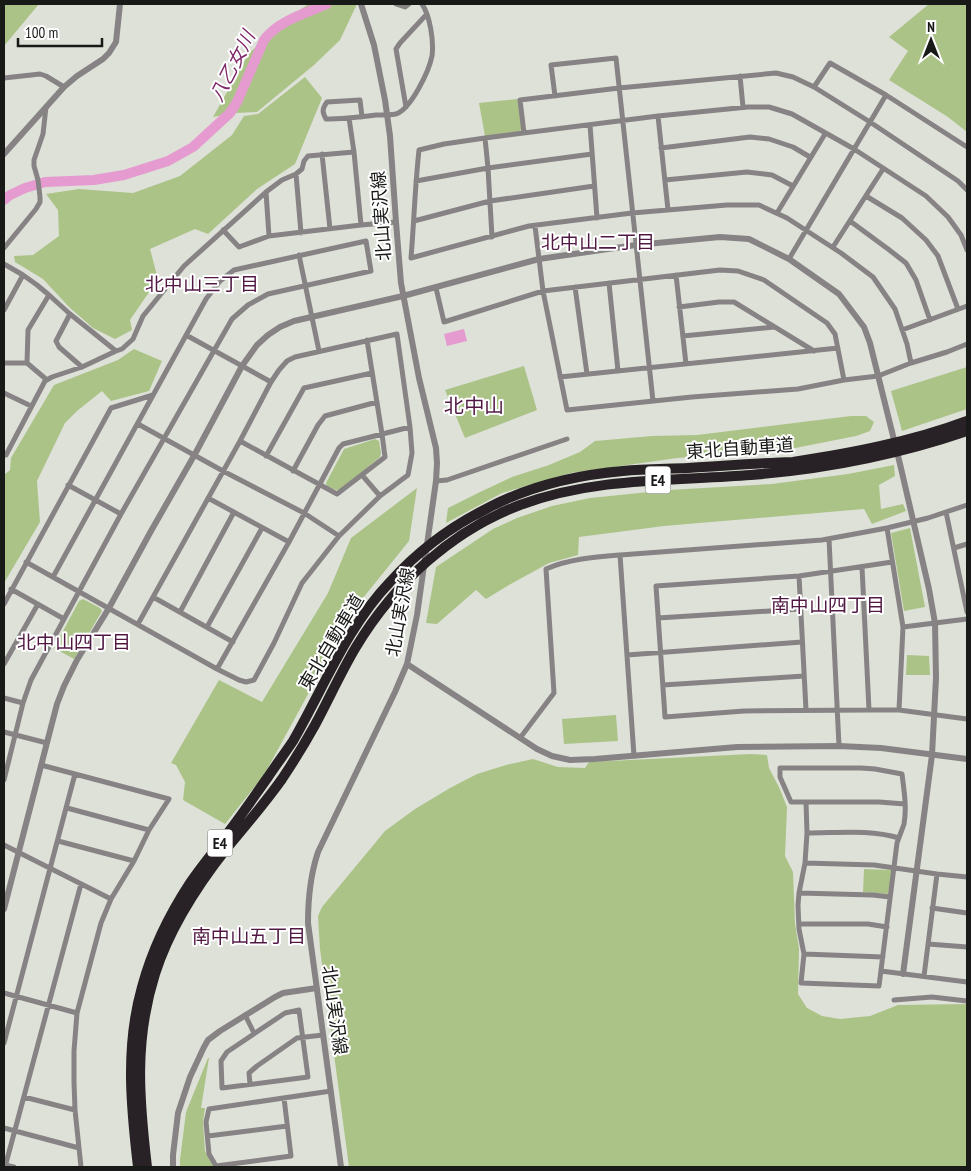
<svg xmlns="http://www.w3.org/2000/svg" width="971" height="1171" font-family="'PT Sans Narrow','Noto Sans JP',sans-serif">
<rect width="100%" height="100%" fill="#dde1d8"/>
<path fill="#acc388" d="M4,4H39L4,46Z
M309,4H357L340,40L314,65L257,112L236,113L213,117L249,53L295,13Z
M929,4H967V132L948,117L889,80L908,51L889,37Z
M305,77L322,98L295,164L257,189L208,234L195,229L150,249L158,279L130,320L132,330L115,339L93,328L69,307L43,279L15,262L14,256L33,255L59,236L58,210L46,194L79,189L133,193L180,176L232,135L244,116L258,114Z
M518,99L522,129L519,132L485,136L479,103Z
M134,349L162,361L149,391L111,401L102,391L77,411L65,423L37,481L40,522L4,583V475L10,470L11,458L54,385L118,360Z
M524,366L537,410L465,438L445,390Z
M967,367V409L902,431L891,391Z
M851,416H866L874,422L870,431L856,436L780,451L677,458L571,473L502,493L446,523L448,508L478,493L512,477L549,465L580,452L595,441L652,436L697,435Z
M375,439L379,441L381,453L380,457L340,491L327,487L326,483L344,449Z
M894,465L895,476L879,485L881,509L903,504L906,511L872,524L864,509L664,526L579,537L578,555L549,563L509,585L486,599L476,590L437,624L426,623L436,567L493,529L517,518L552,506L590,498L669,490L772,484L848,474Z
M417,488L409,541L342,624L313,685L264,775L225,824L183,800L185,782L176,765L171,763L219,680L262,702L328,593L351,538Z
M910,528L925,607L904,611L891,533Z
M83,599L100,608L102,611L74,659L54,648L79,601Z
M907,655L929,656L930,675H906Z
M616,715L618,741L564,744L562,719Z
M750,754L767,755L769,768L779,787L787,807L785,856L793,872L795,924L799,948L798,994L807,1008L822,1016L840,1019L870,1016L898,1005L967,1004V1167H349L320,949L318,916L322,907L385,831L415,809L450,788L477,774L506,765L533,759L558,767L585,768L589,762Z
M864,869L891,870L892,872L888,894L863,892Z
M208,1058H209L201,1108H205L203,1122L205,1151L214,1167H180V1160L186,1112Z"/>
<path fill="#e59bcf" d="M464,329L467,341L447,346L444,334Z"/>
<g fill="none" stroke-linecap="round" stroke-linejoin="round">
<path stroke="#e59bcf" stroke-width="10" d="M4,200L10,195L25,188L45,182L94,180L124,175L168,161L193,147L230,113L237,102L264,40C278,21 306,13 327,4"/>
<path stroke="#878385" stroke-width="5" d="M396,4L405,7L409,4
M740,76L743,107
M4,78L40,74L46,76L64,87
M814,87L830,63L886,95L967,147
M555,96L551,65L616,58L653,401
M406,107L396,49L400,43L426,15
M658,116L668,210
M362,117L360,100L327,102C322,109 322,112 326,119C343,119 360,117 376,115C382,115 390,115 396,114C411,109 429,71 432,56C434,41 430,16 422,4
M349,118L354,152L361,225
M590,125L597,218
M524,133L520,100L619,88L776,73L793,77L814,87L870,122L958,181L967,190
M485,138L488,168L492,237
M661,148L750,137L769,139L793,147L810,157
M322,154L330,229
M296,174L301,233
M665,180L747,172L772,175L793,186
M416,181L488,168L592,154
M266,192L269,236
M866,196L902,218L926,240L938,256L958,309
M777,213L825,134
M414,221L490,201L594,186
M850,221L888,249L906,263L916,280L930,320
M535,226L543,291L567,410L692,397L798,389L844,380L878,376L911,363L947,352L967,344
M223,230L239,247L269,236L361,225L396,222
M833,247L883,169
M4,248L36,209L40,202V197L38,180L34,166V160L43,134L46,107
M299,255L319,351
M789,259L886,95
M4,264L23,275L37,285L49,295L70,314L116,351
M676,275L686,364
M609,283L618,371
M575,287L587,374
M436,288L444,322L543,291L720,270L738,271L764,280L827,323L835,334L844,380
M679,307L719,302H734L814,351
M4,310L23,275
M70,314L56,341L59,347L82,367
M902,330L967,306
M186,335L271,382
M683,336L774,327
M4,363H27L47,380
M27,363L28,330L49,295
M911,363L907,344L895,309L873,277L841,253L787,218L759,205H727L632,213L529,226L411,258C414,222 415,186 419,150L444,144L485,138L658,116L748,107H769L792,114L854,149L926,196L948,217L961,235L967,250
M560,377L838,348
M4,393L31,406
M138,424L223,471L304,513L339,536
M240,441L337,494L385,457L382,434L367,340
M4,455H6L45,381L52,377L82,367L116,351L122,349L133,339L143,316L184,266L266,192L282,180L296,174L302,169L304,161L308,156L354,152
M266,456L304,388L372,373
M293,471L318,425L325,416L377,402
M362,475L380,496
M436,481L447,480L567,439
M68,485L121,514
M208,498L289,542
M946,512L967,612
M887,528L903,627L899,710
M829,539L839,746
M954,548L967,544
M620,555L634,756
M26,562L217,669L239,680L246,682L254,680L274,643L302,583L339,536L380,496L408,475L412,453L410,427L397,334L295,357L287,361L279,370L271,382L240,441L138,624
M892,562L799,576L656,586L665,717L744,711L869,710H899L967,719
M862,567L869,710
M799,576L806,710
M11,589L64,619
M153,597L233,642
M4,604L111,408L153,395
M180,612L234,512
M658,618L800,609
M207,627L262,528
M903,627L967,619
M627,655L802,642
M4,664L38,604
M217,669L289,542L339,448L343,444L410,427
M663,685L804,676
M4,698L23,703
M4,732L47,743
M520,738L554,693L546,569C569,559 595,557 620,555L822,540L887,528L928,518L967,505
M41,765L169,799L149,830L134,861L111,899L101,923L77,1013L74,1051V1082L75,1110L81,1167
M4,780L23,703L31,680L121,514L232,319L248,305L268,294L371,271L366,241L234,270L220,281L206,299L53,577
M806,802L807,833L805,863L799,893L798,905L799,929L804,954L801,983L879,986L897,843C899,837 902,830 904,824C907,807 904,791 902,774L875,769L861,768H780V777L791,802H879L905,804
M67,808L149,830
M807,833C837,833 870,829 899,838
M58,841L134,861
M4,845L111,899
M805,863L874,865L937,874L967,877
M799,893L873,895L890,897
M932,908L967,913
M799,924H868L887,927
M928,944L967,947
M804,954L883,957
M881,971L967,982
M924,976L937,874
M4,993L77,1013
M894,1000L932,997L967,1001
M299,1010L308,1077L222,1088L221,1061L227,1052L285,1013Z
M245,1015L254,1033
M4,1043L75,774
M250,1084L249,1073L257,1066L297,1038L323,1035
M24,1097L75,1110
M284,1098L291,1156L216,1166L209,1154L206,1122L209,1109L331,1091
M4,1128L79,1148
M208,1136L287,1126
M5,1165L14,1167
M5,1167L81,884"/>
<path stroke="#878385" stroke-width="6" d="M4,154L64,87L77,76L103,59L109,53L116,42L120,4
M407,664L537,749L552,756L570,760L595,759L737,747L839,746L881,748L967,759
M4,909L57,704L64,686L77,660L109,608L151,531L195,454L242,366L257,345L268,335L280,327L294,321L403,296L539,259L636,245L720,237L749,239L789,259L839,294L864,327L870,343L900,464L929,589L935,623L936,678L932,755L903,974
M173,1167V1155L178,1113L190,1077L204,1047L208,1040L220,1031L275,997L283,993L317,988
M341,1167L308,923C308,899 310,876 318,852L395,692L407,664L417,615L436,481L437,463L436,448L419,378L401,283L396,222L390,136L385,100L374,45L361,4"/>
<path stroke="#282125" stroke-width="10" d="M138,1167C131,1107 125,1047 142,987C152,950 169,915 190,883C200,868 212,854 223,839C239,819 253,798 268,777C276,765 285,753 293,741C324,687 347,627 390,582C417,552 450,527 486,509C527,487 576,475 623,471C644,469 667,469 688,468C723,466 758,463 793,462C851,453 911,442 967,421
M147,1167C139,1099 134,1040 155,974C170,927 197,886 227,848C246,825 265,803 282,779C294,761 305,743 315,725C329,699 341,672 356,647C394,584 451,531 520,505C595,477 673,481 751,475C825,469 897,455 967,431"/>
</g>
<g text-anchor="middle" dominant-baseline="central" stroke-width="4" stroke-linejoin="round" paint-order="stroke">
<g fill="#fff" stroke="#5d5f5d" stroke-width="1">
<rect x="645.5" y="466.5" width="25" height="27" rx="4"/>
<rect x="207.5" y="829.5" width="25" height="27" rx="4"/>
</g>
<g font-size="16" font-weight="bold" fill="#181a17">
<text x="658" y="480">E4</text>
<text x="220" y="843">E4</text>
</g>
<g font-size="18" fill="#181a17" stroke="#fff">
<text transform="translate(381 216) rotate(-94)">北山実沢線</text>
<text transform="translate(740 448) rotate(-4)">東北自動車道</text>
<text transform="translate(400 612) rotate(-80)">北山実沢線</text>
<text transform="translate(331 642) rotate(-59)">東北自動車道</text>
<text transform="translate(335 1010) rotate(82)">北山実沢線</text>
</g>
<g font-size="19" font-style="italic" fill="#7f2a6b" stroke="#fff">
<text transform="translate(232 66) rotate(-63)">八乙女川</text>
</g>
<g font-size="19" fill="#501843" stroke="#fff">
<text x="598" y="242">北中山二丁目</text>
<text x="202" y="284">北中山三丁目</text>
<text x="828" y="605">南中山四丁目</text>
<text x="74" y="642">北中山四丁目</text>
<text x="249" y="936">南中山五丁目</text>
</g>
<g font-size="20" fill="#501843" stroke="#fff">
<text x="474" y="406">北中山</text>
</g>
</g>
<rect width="971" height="1171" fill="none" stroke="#181a17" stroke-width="10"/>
<g transform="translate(931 40)" stroke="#ffffff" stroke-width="4" paint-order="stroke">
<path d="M0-4L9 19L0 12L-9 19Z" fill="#181a17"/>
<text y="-8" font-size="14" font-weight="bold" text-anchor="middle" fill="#181a17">N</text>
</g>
<path d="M18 38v8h84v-8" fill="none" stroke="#181a17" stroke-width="2.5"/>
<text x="25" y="38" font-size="15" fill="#181a17" stroke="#ffffff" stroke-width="4" paint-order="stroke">100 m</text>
</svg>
